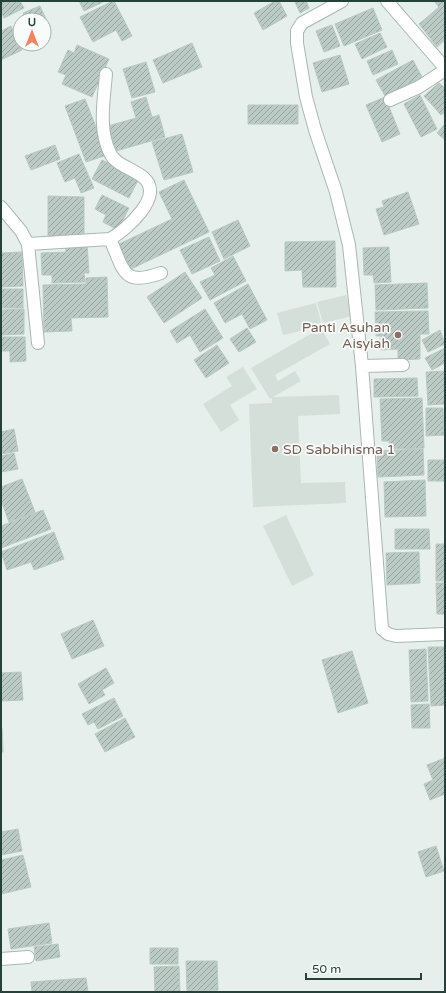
<svg xmlns="http://www.w3.org/2000/svg" width="446" height="993" font-family="'Varela Round',sans-serif">
<defs>
<pattern id="building-hatch" width="6" height="6" patternUnits="userSpaceOnUse"><rect width="6" height="6" fill="#bbcac4"/><path d="M-1 1l2-2M0 6l6-6M5 7l2-2" fill="none" stroke="#98a6a0"/></pattern>
</defs>
<rect width="100%" height="100%" fill="#e6efeb"/>
<path fill="#d4dfda" d="M346,295L352,316L323,323L317,302Z
M316,303L322,326L283,335L277,313Z
M321,328L330,344L275,375L278,381L295,371L301,381L273,397L339,395L340,414L298,416L301,483L345,482L346,503L253,507L249,404L272,403V398L270,399L251,368Z
M243,367L257,389L230,405L239,420L221,432L203,404L232,386L226,377Z
M286,515L314,575L292,586L263,526Z"/>
<path fill="url(#building-hatch)" stroke="#b8c9c2" d="M1,1H20L24,8L4,18L1,12Z
M79,1H105L84,11Z
M113,1H114L132,36L122,41L116,30L93,42L80,17Z
M275,1H279L287,16L263,30L254,13Z
M306,1L309,8L300,13L295,2Z
M434,1H445V40L437,47L419,24L439,7Z
M40,6L47,21L44,23V20H26L23,13Z
M373,8L382,30L344,46L335,24Z
M332,25L340,46L324,52L316,31Z
M11,26L22,50L1,60V31Z
M380,33L387,47L362,59L355,44Z
M192,43L202,67L163,83L153,60Z
M77,45L109,59L92,97L62,84L66,75L58,72L68,50L74,53Z
M392,50L398,64L373,75L367,61Z
M340,55L349,84L322,92L313,63Z
M413,60L422,77L385,96L376,80Z
M146,62L155,92L132,98L123,69Z
M439,83L445,88V112L441,115L424,96Z
M420,95L437,129L421,137L404,104Z
M146,97L152,117L159,115L165,137L116,151L108,126L136,118L131,102Z
M385,97L400,134L382,142L366,105Z
M85,99L107,155L86,162L65,106Z
M248,105H298V124H248Z
M445,124V140L437,133Z
M182,134L193,172L164,180L152,142Z
M55,145L60,159L31,170L25,156Z
M79,154L94,188L81,193L75,178L65,182L57,163Z
M102,160L139,178L129,198L92,179Z
M184,180L209,232L131,269L119,244L172,219L159,192Z
M408,192L419,224L384,235L376,209L384,207L382,201Z
M102,195L129,208L118,230L103,222L106,215L95,209Z
M48,196L84,197V237H48Z
M238,220L250,246L224,259L212,232Z
M209,237L220,261L192,274L180,250Z
M335,241L336,287H303L302,270L285,271V242Z
M87,243L89,273H84L85,282L52,283V275H42L41,253L66,252L65,244Z
M389,247L391,282L374,283L373,275H364L363,248Z
M22,252L23,286L1,287V253Z
M233,256L246,281L210,300L200,282L215,275L211,268Z
M185,272L202,298L164,323L147,297Z
M107,277L108,317L71,318L72,331L44,332L43,285L86,284V278Z
M427,283L428,308L376,310L375,285Z
M248,284L267,320L250,329L242,314L225,323L214,303Z
M1,289H23V308H1Z
M24,309V334L1,335V310Z
M205,309L223,338L200,352L190,335L177,343L170,331Z
M428,311L429,334H420V359L398,360V349L381,350V336H376L375,312Z
M247,328L256,342L239,352L230,339Z
M440,330L445,344L428,352L422,340Z
M1,337H25L26,361L10,362V351H1Z
M217,345L229,363L206,378L194,360Z
M445,348V363L432,370L425,358Z
M445,371V404L428,405L426,372Z
M417,378L418,396L374,397V379Z
M422,398L424,448L390,449L389,441H382L380,399Z
M426,408H443L444,435L426,436Z
M14,429L18,451L1,454V432Z
M423,449L424,475L378,477L377,451Z
M14,453L18,469L1,472V456Z
M428,460H445V481H428Z
M22,479L35,512L9,522L1,500V487Z
M425,480L426,516L385,517L384,482Z
M43,510L51,529L1,548V526Z
M395,529H429L430,549H395Z
M54,532L64,559L34,570L31,562L7,570L1,552Z
M436,544H445V581H436Z
M419,552L420,583L387,585L386,553Z
M436,583H445V614H437Z
M93,620L104,646L72,659L61,634Z
M428,647H444L445,705L431,706Z
M426,649L428,701L411,702L409,650Z
M352,651L368,703L338,713L322,660Z
M106,668L114,683L102,690L105,695L89,704L78,684Z
M21,672L23,700L1,701V673Z
M114,698L123,716L98,729L94,722L88,725L82,714Z
M429,704L430,728H412L411,705Z
M125,718L135,737L105,752L95,734Z
M1,728H2L3,752H1Z
M445,758V794L430,800L424,784L433,780L427,765Z
M18,829L22,851L1,855V832Z
M436,846L444,871L426,877L418,852Z
M23,855L31,887L1,894V860Z
M49,923L52,943L11,949L8,929Z
M58,944L60,957L36,961L34,947Z
M150,948H178V964H150Z
M186,961H217L218,990L187,991Z
M179,966L180,992H155L154,967Z
M86,978L88,992H32L31,982Z"/>
<g fill="none" stroke-linecap="round" stroke-linejoin="round">
<g stroke="#a8b8b2" stroke-width="14">
<path id="minor" d="M342,1L302,23L297,31V43L306,97L315,130L336,192L349,245L362,366L382,629L388,634L396,636L445,634
M387,1L445,68
M106,74C104,99 98,129 110,153C116,166 133,168 144,178C165,196 126,230 110,239
M390,100L419,87L445,70
M1,207L21,231L28,244L38,343
M28,244L110,239C124,270 122,287 161,273
M362,366L403,365
M1,959L28,957"/>
</g>
<use href="#minor" stroke="#fff" stroke-width="12"/>
</g>
<g fill="#8d6e63" stroke="#f7fbf9" stroke-width="1.5">
<circle cx="398" cy="335" r="4"/>
<circle cx="275" cy="449" r="4"/>
</g>
<g text-anchor="middle" dominant-baseline="central" stroke-width="3.5" stroke-linejoin="round" paint-order="stroke">
<g font-size="14" fill="#785e54" stroke="#f7fbf9" text-anchor="end">
<text x="390" y="327">Panti Asuhan<tspan x="390" dy="16">Aisyiah</tspan></text>
<text x="283" y="449" text-anchor="start">SD Sabbihisma 1</text>
</g>
</g>
<rect width="446" height="993" fill="none" stroke="#24423a" stroke-width="4"/>
<g transform="translate(32 32)"><circle r="19" fill="#f7fbf9" stroke="#a3b1ad"/>
<path d="M0-3L7 15L0 10L-7 15Z" fill="#f4845f"/>
<text y="-6" font-size="11" font-weight="bold" text-anchor="middle" fill="#24423a">U</text>
</g>
<path d="M306 973v6h115v-6" fill="none" stroke="#24423a" stroke-width="2"/>
<text x="312" y="973" font-size="12" fill="#24423a" stroke="#f7fbf9" stroke-width="3" paint-order="stroke">50 m</text>
</svg>
